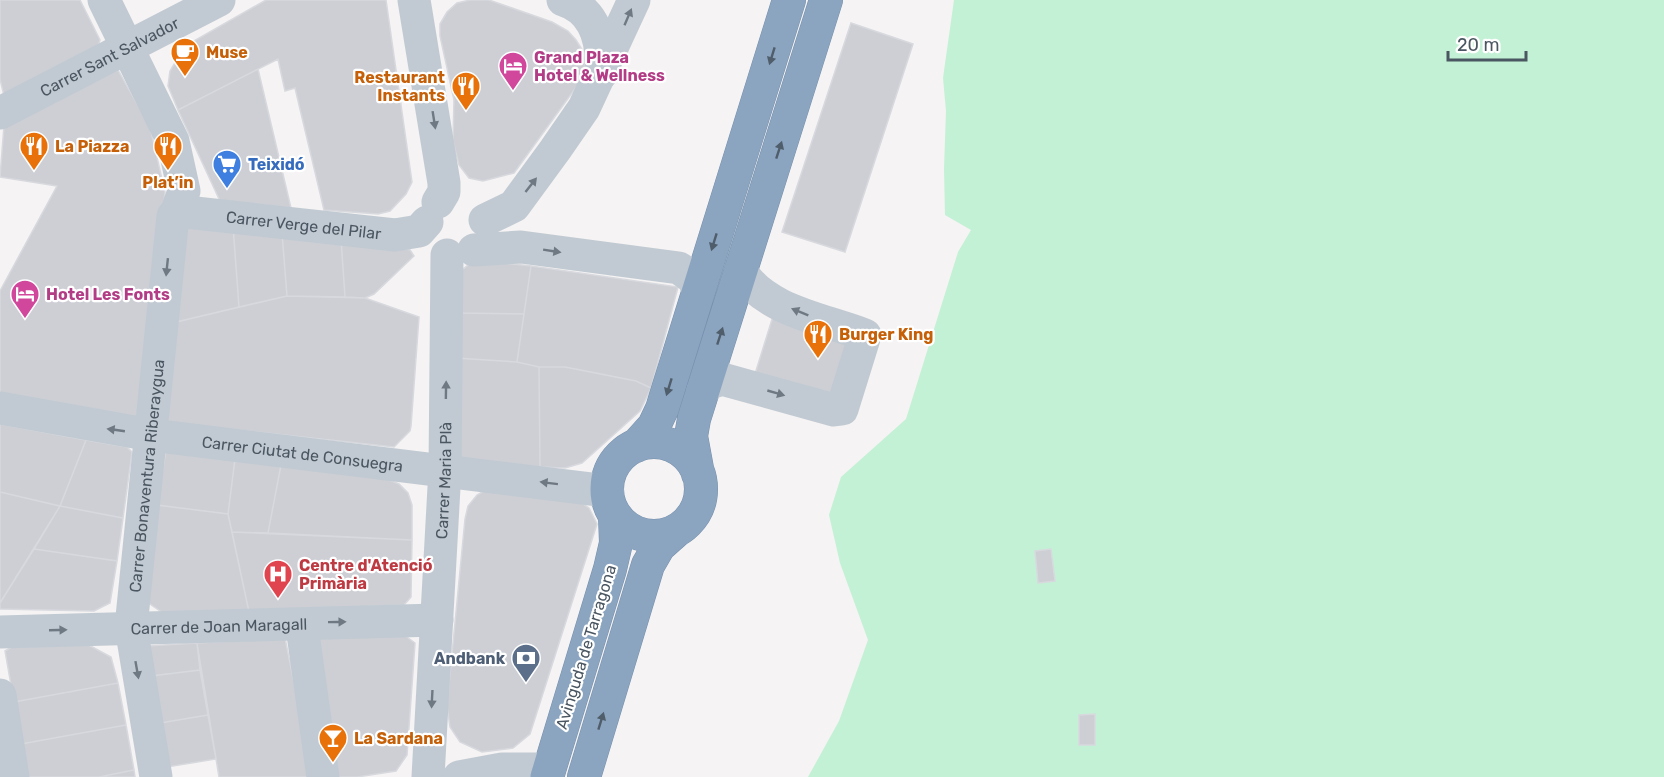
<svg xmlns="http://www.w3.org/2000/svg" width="1664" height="777" font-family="Rubik,sans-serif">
<rect width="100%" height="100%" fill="#f5f3f3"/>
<path fill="#c3f1d5" d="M954,0H1664V777H808L839,721L868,640L840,563L829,515L841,477L906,419L958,252L971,230L945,215L944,169L946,111L943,78Z"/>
<path fill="#cdcfd5" stroke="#d7d9de" stroke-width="1.5" d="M0,0H80L100,40L97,49L4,96L0,79Z
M266,0H386L412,182L406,194L390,211L378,214L324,210L295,88L285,91L278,59L178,110L168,86L170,71L185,46Z
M470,0H489L552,22L568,31L576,40L583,51L585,64L580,82L514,173L483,181L469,178L459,165L453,141L454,100L440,36V24L447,12L457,3Z
M851,23L913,44L845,252L782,232Z
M258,69L291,208L220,201L178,110Z
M118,70L150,127L165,192L138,421L0,394V291L57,186L0,177L4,126Z
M183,220L233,226L239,307L172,323Z
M233,226L282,233L287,296L239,307Z
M282,233L341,239L345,297L287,296Z
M341,239L385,243L410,250L414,256L374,294L365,298L345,297Z
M474,260L531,266L524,314L457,313L461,271Z
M531,266L678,287L651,388L636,381L565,367H539L517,362Z
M287,296L365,298L419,317L411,426L410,431L394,447L164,422L172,323Z
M457,313L524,314L517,362L456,358Z
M774,313L857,338L838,399L755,374Z
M456,358L517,362L539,367L540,467L454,461Z
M539,367H565L606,375L636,381L651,388L640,411L582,463L565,468L540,467Z
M0,424L86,440L60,506L0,492Z
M86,440L127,447L132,452L123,518L60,506Z
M166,451L235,459L228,514L157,505Z
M235,459L281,465L268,533L232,532L228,514Z
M281,465L387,479L399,484L408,493L412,505V540L268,533Z
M489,488L576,499L589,508L597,524L530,734L513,748L482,752L460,742L450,727L447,706L465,519L468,506L477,495Z
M0,492L60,506L0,603Z
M157,505L228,514L249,612L163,613L144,600Z
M60,506L123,518L117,561L34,549Z
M232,532L412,540L411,597L404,605L249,612Z
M34,549L117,561L110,603L94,611L0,609V603Z
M1051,549L1055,581L1038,583L1035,551Z
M399,631L415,643L407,755L396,771L357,777H329L309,647L321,637Z
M285,638L313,777H219L197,643Z
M83,642L111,657L118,683L14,702L5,651L15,645Z
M197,643L200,670L151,676L147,646Z
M200,670L208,715L160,723L151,676Z
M118,683L126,725L21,744L14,702Z
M1095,714V745H1079V715Z
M208,715L216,759L167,767L160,723Z
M126,725L134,770L99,777H27L21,744Z
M134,770L135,777H99Z"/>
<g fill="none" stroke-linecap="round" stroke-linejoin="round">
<g stroke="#7690ad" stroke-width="34">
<path id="highway" d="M607 489a47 47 0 1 1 94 0a47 47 0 1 1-94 0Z
M636,446L654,426L662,409L789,0
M698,474L691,436L694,419L826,0
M547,777L610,569L616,543L615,516
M584,777L648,565L659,546L677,530"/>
</g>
<g stroke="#c1cad2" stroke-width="33">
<path d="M104,0L173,141L184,191L179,205"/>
<path d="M414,0L444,183V192L438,202"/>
<path d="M563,0C596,10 603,43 601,74"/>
<path id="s1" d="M0,113L219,0"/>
<path d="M485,220L514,206L555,150L584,108L634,0"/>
<path d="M474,250L521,247L679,268L694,279L698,291"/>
<path d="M703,391L710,383L722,379L834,410L842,409L865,335C824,319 765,311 741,271"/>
<path id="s2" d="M0,408L151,435L607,491"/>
<path id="s3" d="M0,632L437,620"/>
<path d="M303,634L323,777"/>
<path d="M0,695L13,777"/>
<path id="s4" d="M156,777L131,627L173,216L177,211L395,235L419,231L427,222"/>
<path id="s5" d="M428,777L445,469L447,255"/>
<path d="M459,777L502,769H549"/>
</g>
<use href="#highway" stroke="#8ba5c1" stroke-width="33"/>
</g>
<defs><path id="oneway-solid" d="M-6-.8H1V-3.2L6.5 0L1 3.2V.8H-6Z" transform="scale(1.5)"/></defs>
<g fill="#6e7983">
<use href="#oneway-solid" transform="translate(628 17) rotate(-67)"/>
<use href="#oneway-solid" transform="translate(434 120) rotate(81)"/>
<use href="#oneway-solid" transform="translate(531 185) rotate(-52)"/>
<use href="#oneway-solid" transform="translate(552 251) rotate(9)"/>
<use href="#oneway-solid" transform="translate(167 267) rotate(96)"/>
<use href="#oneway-solid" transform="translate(800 312) rotate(-158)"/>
<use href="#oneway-solid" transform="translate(446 390) rotate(-89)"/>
<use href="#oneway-solid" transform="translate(776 393) rotate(16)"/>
<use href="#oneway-solid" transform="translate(116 430) rotate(-172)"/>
<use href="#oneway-solid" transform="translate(549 483) rotate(-173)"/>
<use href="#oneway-solid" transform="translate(337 622) rotate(-1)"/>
<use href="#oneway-solid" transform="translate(58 630) rotate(-2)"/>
<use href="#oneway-solid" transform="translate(137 670) rotate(80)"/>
<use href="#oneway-solid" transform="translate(432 699) rotate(93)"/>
</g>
<g fill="#505e6b">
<use href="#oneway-solid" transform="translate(772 56) rotate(107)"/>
<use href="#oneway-solid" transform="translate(779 150) rotate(-72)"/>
<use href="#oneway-solid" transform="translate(714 242) rotate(107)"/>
<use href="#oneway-solid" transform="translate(720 336) rotate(-72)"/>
<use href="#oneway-solid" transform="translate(669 387) rotate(107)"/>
<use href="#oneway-solid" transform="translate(601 721) rotate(-73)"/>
</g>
<defs>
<g id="cafe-pin" transform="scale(1.5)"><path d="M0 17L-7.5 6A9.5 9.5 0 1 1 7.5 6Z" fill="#e8710a" stroke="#fff"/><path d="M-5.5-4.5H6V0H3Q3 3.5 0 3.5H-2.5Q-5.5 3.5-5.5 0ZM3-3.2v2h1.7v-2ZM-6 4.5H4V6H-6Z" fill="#fff"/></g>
<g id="hotel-pin" transform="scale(1.5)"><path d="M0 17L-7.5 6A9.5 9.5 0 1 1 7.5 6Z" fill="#d1479c" stroke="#fff"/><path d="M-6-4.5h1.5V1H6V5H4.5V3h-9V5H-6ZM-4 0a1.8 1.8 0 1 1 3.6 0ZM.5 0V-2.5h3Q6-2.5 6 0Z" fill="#fff"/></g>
<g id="restaurant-pin" transform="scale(1.5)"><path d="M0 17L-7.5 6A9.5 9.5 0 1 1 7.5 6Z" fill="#e8710a" stroke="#fff"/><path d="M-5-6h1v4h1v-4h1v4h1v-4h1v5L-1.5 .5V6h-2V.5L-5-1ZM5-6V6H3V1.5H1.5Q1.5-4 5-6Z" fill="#fff"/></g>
<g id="supermarket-pin" transform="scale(1.5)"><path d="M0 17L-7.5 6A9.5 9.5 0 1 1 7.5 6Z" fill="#3f7fe0" stroke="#fff"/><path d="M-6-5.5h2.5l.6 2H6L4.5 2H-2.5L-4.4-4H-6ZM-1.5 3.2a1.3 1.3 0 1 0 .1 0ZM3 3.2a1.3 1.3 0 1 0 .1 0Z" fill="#fff"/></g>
<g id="hospital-pin" transform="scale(1.5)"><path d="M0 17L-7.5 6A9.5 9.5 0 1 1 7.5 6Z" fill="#e0444e" stroke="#fff"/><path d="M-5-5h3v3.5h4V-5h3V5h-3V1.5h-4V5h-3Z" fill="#fff"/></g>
<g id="bank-pin" transform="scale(1.5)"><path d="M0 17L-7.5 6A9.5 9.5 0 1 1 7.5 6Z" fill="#5c6f8a" stroke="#fff"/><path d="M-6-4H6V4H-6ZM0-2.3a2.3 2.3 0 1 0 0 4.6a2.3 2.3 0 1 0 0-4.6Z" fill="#fff"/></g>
<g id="bar-pin" transform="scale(1.5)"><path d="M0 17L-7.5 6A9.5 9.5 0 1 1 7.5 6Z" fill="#e8710a" stroke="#fff"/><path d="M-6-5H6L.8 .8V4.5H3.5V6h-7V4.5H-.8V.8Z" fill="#fff"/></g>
</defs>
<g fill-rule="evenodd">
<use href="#cafe-pin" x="185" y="52"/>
<use href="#hotel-pin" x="513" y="66"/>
<use href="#restaurant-pin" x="466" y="86"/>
<use href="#restaurant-pin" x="34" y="146"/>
<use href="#restaurant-pin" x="168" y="146"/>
<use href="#supermarket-pin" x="227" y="164"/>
<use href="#hotel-pin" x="25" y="294"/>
<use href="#restaurant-pin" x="818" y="334"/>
<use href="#hospital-pin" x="278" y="574"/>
<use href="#bank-pin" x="526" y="658"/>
<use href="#bar-pin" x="333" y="738"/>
</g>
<g text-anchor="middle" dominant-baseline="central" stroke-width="4.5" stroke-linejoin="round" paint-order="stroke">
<g font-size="16" font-weight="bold" fill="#c56008" stroke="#fff" text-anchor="start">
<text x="206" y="52">Muse</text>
<text x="445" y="77" text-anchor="end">Restaurant<tspan x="445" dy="18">Instants</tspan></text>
<text x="55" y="146">La Piazza</text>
<text x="168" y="182" text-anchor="middle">Plat’in</text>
<text x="839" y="334">Burger King</text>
<text x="354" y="738">La Sardana</text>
</g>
<g font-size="16" fill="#4a5661" stroke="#fff">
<text stroke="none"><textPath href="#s1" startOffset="123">Carrer Sant Salvador</textPath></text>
<text stroke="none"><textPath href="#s4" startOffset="699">Carrer Verge del Pilar</textPath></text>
<text stroke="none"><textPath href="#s2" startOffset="306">Carrer Ciutat de Consuegra</textPath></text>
<text stroke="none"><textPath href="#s4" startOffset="304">Carrer Bonaventura Riberaygua</textPath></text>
<text stroke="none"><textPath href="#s5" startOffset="297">Carrer Maria Plà</textPath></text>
<text stroke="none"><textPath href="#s3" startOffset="219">Carrer de Joan Maragall</textPath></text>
<text transform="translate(586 647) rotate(-73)">Avinguda de Tarragona</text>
</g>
<g font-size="16" font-weight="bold" fill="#b23c85" stroke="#fff" text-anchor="start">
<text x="534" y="57">Grand Plaza<tspan x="534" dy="18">Hotel &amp; Wellness</tspan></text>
<text x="46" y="294">Hotel Les Fonts</text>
</g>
<g font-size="16" font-weight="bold" fill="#366cbe" stroke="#fff" text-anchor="start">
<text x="248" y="164">Teixidó</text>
</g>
<g font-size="16" font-weight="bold" fill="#be3a42" stroke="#fff" text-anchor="start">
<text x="299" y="565">Centre d'Atenció<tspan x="299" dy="18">Primària</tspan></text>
</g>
<g font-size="16" font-weight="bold" fill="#4e5e75" stroke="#fff" text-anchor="end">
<text x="505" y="658">Andbank</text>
</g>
</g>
<path d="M1448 51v9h78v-9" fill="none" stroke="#4a5661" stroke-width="3"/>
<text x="1457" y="51" font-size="18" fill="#4a5661" stroke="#ffffff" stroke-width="4.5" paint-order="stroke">20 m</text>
</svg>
